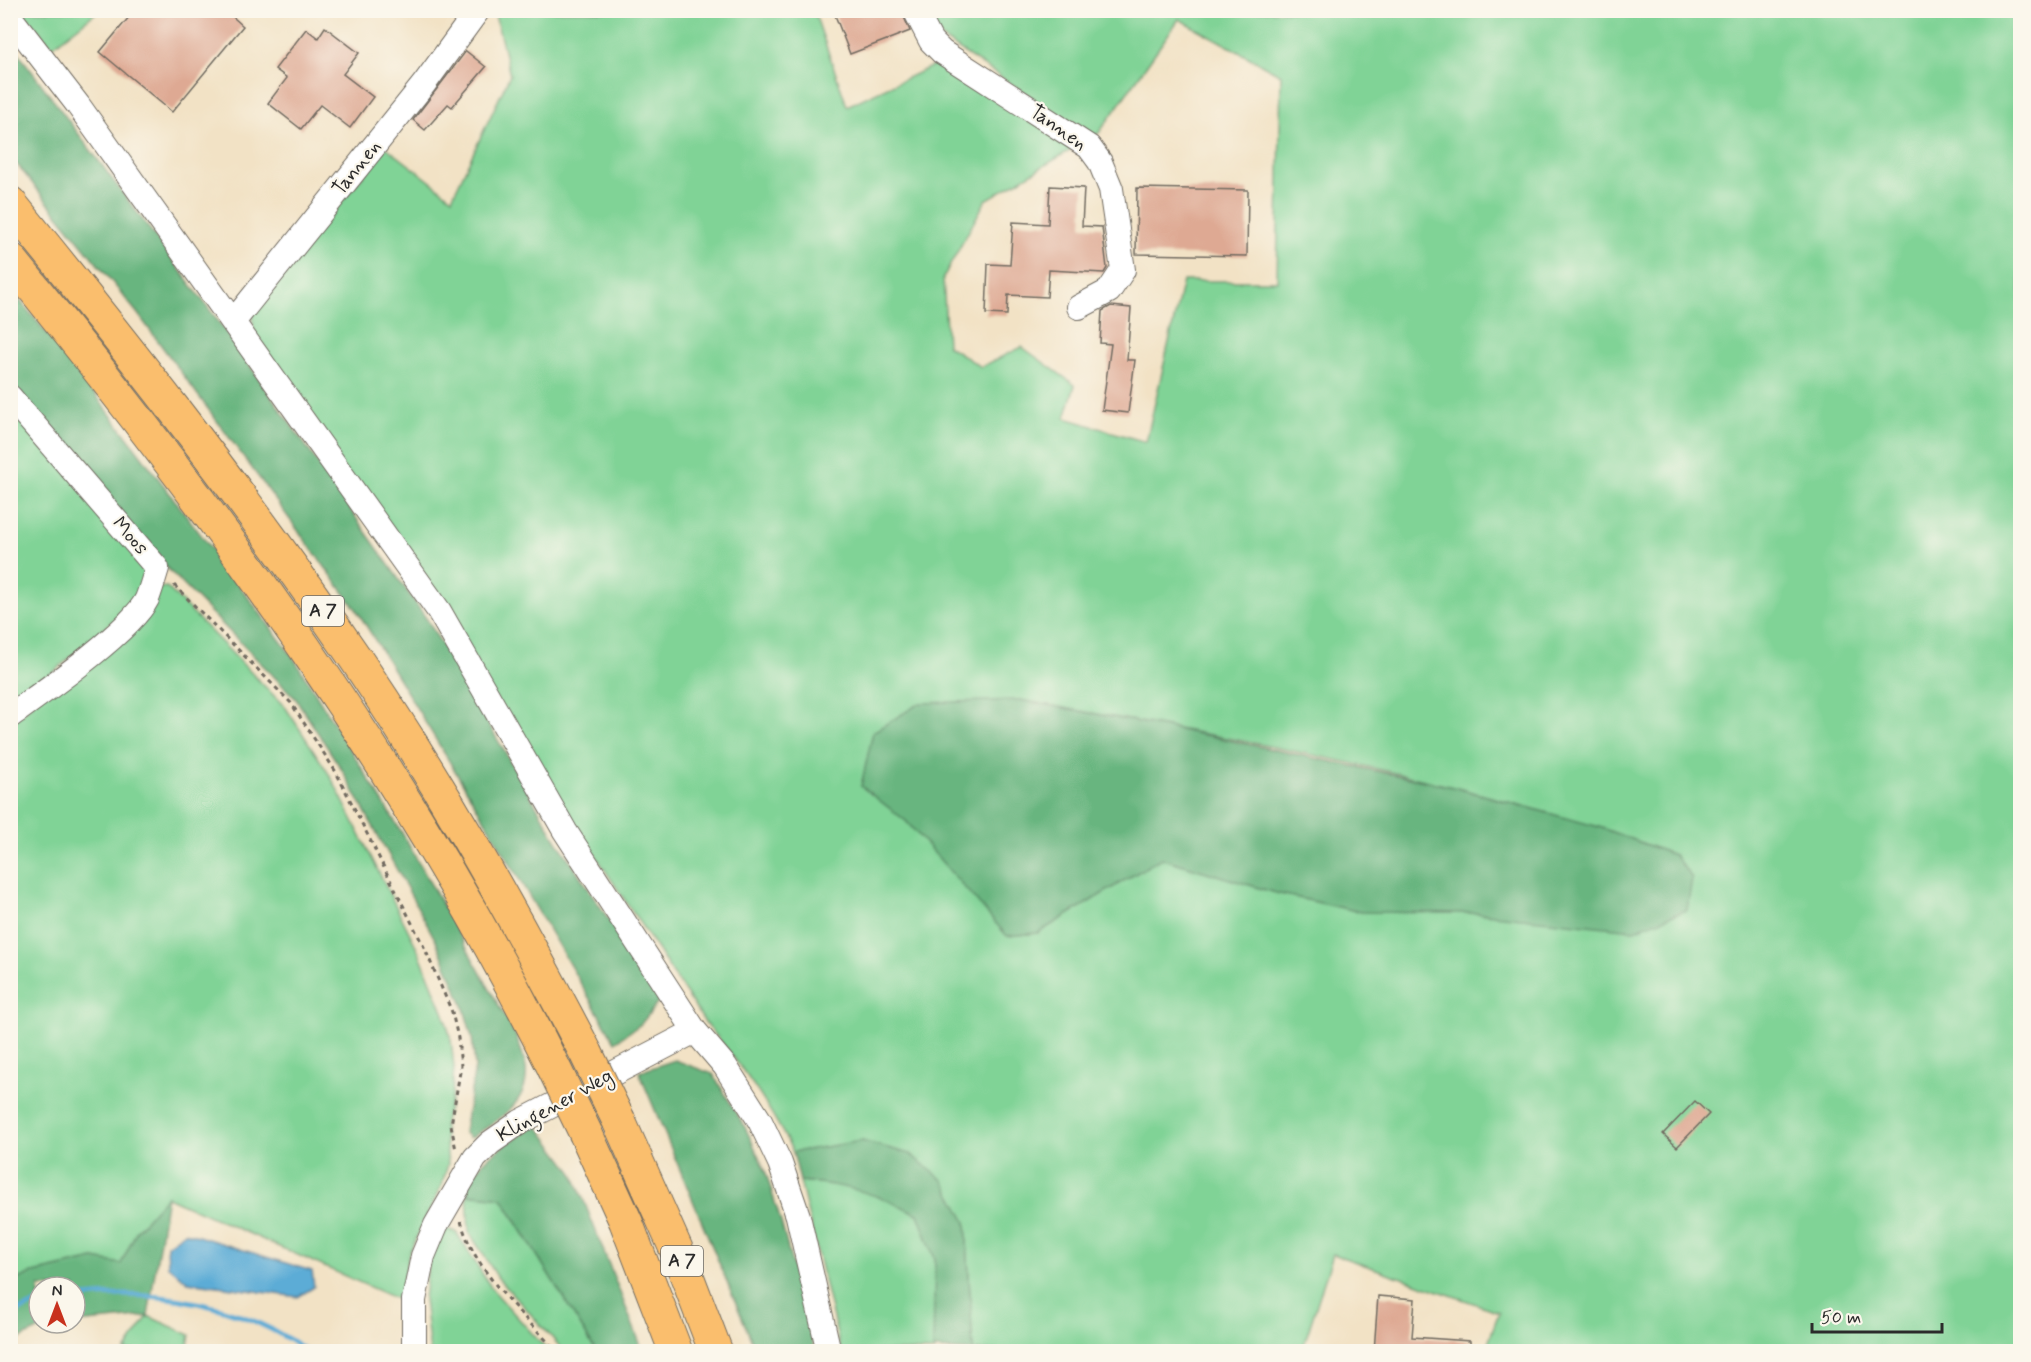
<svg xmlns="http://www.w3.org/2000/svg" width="2031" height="1362" font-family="Mynerve,sans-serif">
<rect width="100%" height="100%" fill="#fbf7ec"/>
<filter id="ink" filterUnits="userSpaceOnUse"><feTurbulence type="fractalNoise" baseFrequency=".0167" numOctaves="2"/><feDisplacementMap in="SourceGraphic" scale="12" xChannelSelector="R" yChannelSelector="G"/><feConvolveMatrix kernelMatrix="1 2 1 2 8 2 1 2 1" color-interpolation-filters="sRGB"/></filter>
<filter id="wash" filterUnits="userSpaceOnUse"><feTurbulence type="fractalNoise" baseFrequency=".008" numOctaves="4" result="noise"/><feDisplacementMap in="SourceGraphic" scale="24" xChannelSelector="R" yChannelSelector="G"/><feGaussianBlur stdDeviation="1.35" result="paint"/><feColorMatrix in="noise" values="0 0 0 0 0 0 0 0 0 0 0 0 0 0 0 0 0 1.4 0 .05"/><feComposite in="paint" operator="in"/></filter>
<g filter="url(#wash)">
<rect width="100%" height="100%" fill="#f2e2c5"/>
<path fill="#80d396" stroke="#567f60" stroke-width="1.5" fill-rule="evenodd" d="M22,11H98L52,47Z
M494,11H814L847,106L941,62L1076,147L986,200L943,278L947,345L981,367L1022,347L1075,385L1065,418L1146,442L1183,281H1277L1281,75L1179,19L1099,133L1092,137L940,37L925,11H2020V1351H1485L1499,1312L1333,1254L1302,1351H973L966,1222L863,1141L793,1152C769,1104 739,1062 704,1021L254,334L252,313L386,147L452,198L510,75ZM1020,700C1238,740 1467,777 1674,855L1475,913L1361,912L1276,893L1161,858L1038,933L1008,936L906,821L861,786Z
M10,405L145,563L147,579L140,598L10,709Z
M167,587L286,708L331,777L419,952L444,1014L451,1040L454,1067L452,1096L444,1125L448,1164L442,1185L409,1253L399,1300L167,1197L137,1230L121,1264L94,1259L30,1274L11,1282L10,724L157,588Z
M800,1181C849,1185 873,1192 918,1214L935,1259V1351H841Z
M467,1194L502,1198L596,1351H564L498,1278L469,1232Z
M447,1229L456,1232L492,1289L548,1351L430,1352L424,1299L429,1256Z
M148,1316L190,1335L187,1351H125Z"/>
<path fill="#68b57f" stroke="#4a7055" stroke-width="1.5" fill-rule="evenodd" d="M10,42L227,333L428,621L557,841L661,999L641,1024L615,1042L468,792L356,609L138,314L11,157Z
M10,289L67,357L293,657L402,833L516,1036C519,1046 525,1057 526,1068C530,1103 496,1122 470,1138L464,1132L475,1067L472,1037L463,1005L436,941L342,770L296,699L162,563L11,387Z
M1020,700L1171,728L1453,787L1599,827L1674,855L1692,878L1687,910L1634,930L1475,913L1361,912L1276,893L1161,858L1038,933L1007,936L906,821L861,786L873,732L920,703Z
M675,1060L713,1074L746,1129L765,1170L781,1222L815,1351H756L639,1072Z
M537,1125L573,1173L643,1351H596L502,1198L467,1194C470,1161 512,1141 537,1125Z
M862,1141L910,1154L943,1180L966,1222L973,1351L933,1349L935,1259L918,1214C875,1193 847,1185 800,1181L793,1152Z
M167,1196L148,1316L46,1326L11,1343V1282L30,1274L94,1259L121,1264L137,1230ZM39,1287H75V1323H39Z"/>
<path fill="#5cacd6" stroke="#446c80" stroke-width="1.5" d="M185,1232L312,1271L314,1287L298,1297L188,1282L168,1266L167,1245Z"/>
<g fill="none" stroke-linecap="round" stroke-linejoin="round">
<path stroke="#5cacd6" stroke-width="5" d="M75,1298C155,1288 242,1303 308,1352
M10,1315L39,1302"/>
</g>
<g id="blocks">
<path fill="#dea993" d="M135,10H225L243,26L172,112L100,52Z
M833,10H901L910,31L850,54Z
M325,27L359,53L343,74L373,97L350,128L320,105L301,129L268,103L287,78L275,69L306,29L318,38Z
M466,51L486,67L452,107L448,104L425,130L413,120Z
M1050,186L1084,188L1082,226L1102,227L1107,268L1104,273L1049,270L1047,297L1008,295L1007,315L986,314L988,264L1010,265L1013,222L1048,224Z
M1137,188L1248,190L1247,256L1136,254Z
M1111,306L1131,308L1127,360H1135L1128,413L1102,410L1111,344L1100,343L1102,311Z
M1695,1101L1709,1114L1677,1147L1663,1134Z
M1378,1296L1415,1299L1412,1337L1470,1341V1352H1374Z"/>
</g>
</g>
<g filter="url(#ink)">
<use href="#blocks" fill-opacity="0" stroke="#716b61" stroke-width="1.5"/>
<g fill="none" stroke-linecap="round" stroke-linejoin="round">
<g stroke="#716b61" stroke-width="26">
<path id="minor" d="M915,10L931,41L942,52L1089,147L1100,162L1111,189L1123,270L1109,291L1079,307
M10,17L78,105L439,611L565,831L695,1031L725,1066L760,1121L780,1163L798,1216L829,1352
M233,322L424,84L478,10
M10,397L157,568C154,578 151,589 147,599C131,631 42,693 10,716
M414,1352V1300L423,1256L436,1225L475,1158L490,1143L520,1122L695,1031"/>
</g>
<g stroke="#716b61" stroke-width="35">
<path id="highway" d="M10,203C122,341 232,480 333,626C428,761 509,906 586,1053
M10,259C216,512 409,774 554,1068
M619,1121L680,1258L716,1352
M586,1134L626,1222L676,1352"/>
</g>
<path stroke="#716b61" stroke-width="3" stroke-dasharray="4.5 4.5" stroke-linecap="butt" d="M174,585L291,703L336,772L425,949L452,1012L458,1038L461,1066L451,1125L456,1150
M461,1221C474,1272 523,1314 557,1352"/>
<use href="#minor" stroke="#fff" stroke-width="24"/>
<use href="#highway" stroke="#fabe6d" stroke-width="33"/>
<g stroke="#716b61" stroke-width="35" stroke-linecap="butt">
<path id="highway-bridge" d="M586,1053L619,1121
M554,1068L586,1134"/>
</g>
<use href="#highway-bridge" stroke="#fabe6d" stroke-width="33"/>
</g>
</g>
<g text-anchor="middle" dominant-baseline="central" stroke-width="4.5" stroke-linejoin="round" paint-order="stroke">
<g fill="#fbf7ec" stroke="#696865" stroke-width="1.5">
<rect x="302" y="596" width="42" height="30" rx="4.5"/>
<rect x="661" y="1246" width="42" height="30" rx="4.5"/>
</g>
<g font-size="18" font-weight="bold" fill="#2b2b2b">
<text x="323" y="611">A 7</text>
<text x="682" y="1261">A 7</text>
</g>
<g font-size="20" fill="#2b2b2b" stroke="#fbf7ec">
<text transform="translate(1058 128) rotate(35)">Tannen</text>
<text transform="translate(357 168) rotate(-51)">Tannen</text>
<text transform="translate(130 536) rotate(49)">Moos</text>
<text transform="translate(555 1106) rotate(-29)">Klingener Weg</text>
</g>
</g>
<rect width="2031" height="1362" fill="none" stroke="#fbf7ec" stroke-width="36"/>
<g transform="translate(57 1305)"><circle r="28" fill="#fbf7ec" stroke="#a8a59f" stroke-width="1.5"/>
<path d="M0-4.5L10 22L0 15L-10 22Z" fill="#c8321e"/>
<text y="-9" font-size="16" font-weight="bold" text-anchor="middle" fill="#2b2b2b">N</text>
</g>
<path d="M1812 1323v9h130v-9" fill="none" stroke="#2b2b2b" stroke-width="3"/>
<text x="1821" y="1323" font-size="18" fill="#2b2b2b" stroke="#fbf7ec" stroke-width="4.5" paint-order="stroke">50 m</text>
</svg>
